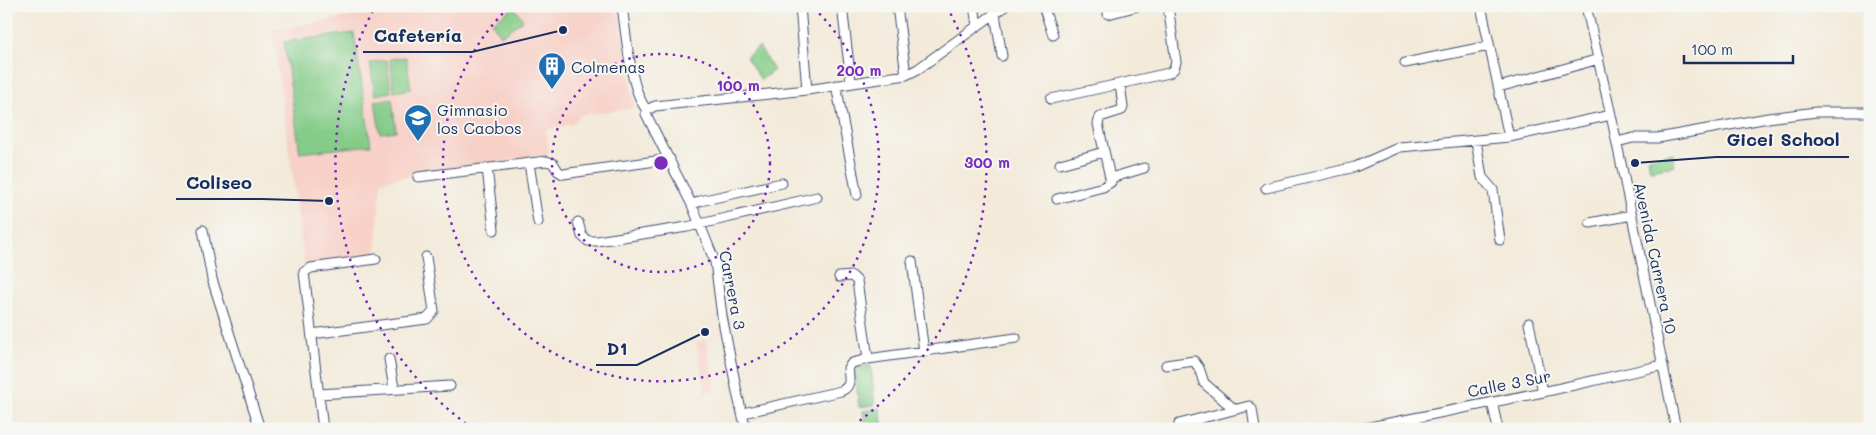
<svg xmlns="http://www.w3.org/2000/svg" width="1876" height="435" font-family="Mali,sans-serif">
<rect width="100%" height="100%" fill="#f6f6f2"/>
<filter id="ink" filterUnits="userSpaceOnUse"><feTurbulence type="fractalNoise" baseFrequency=".02" numOctaves="2"/><feDisplacementMap in="SourceGraphic" scale="10" xChannelSelector="R" yChannelSelector="G"/><feConvolveMatrix kernelMatrix="1 2 1 2 8 2 1 2 1" color-interpolation-filters="sRGB"/></filter>
<filter id="wash" filterUnits="userSpaceOnUse"><feTurbulence type="fractalNoise" baseFrequency=".0096" numOctaves="4" result="noise"/><feDisplacementMap in="SourceGraphic" scale="20" xChannelSelector="R" yChannelSelector="G"/><feGaussianBlur stdDeviation="1.12" result="paint"/><feColorMatrix in="noise" values="0 0 0 0 0 0 0 0 0 0 0 0 0 0 0 0 0 1.4 0 .05"/><feComposite in="paint" operator="in"/></filter>
<g filter="url(#wash)">
<rect width="100%" height="100%" fill="#f3ead9"/>
<path fill="#f7d1c8" d="M411,6H618L635,108L580,115L572,124L546,130L549,154L381,181L376,254L305,266L272,30Z
M706,340L716,389L705,392L696,342Z"/>
<path fill="#85cc88" stroke="#507e73" d="M514,7L523,20L501,36L492,23Z
M354,33L371,145L300,153L284,42Z
M759,47L774,70L761,80L746,57Z
M406,57L411,89L394,92L390,59Z
M387,60L391,92L375,95L370,63Z
M392,99L396,131L380,133L375,101Z
M1673,153L1675,166L1650,170L1648,158Z
M871,366L875,405L859,407L854,368Z
M880,408L883,429H866L863,411Z"/>
</g>
<g filter="url(#ink)">
<g fill="none" stroke-linecap="round" stroke-linejoin="round">
<g stroke="#3b4b70" stroke-width="11">
<path id="minor" d="M622,6C626,32 630,91 647,110
M800,6L807,90
M842,6L851,82
M897,6L906,75
M974,6L977,25
M1043,6L1053,35
M1481,6L1509,137
M1586,6L1611,115L1676,429
M995,14L1002,56
M1108,14L1138,6
M1405,63L1489,46
M836,85L857,195
M1499,87L1599,59
M1051,99L1169,73L1174,69L1176,62L1168,6
M647,110L655,106L807,90L906,75L918,69L1005,6
M647,110L646,114L692,205L715,262L722,316L738,397L746,429
M1476,141L1482,177L1493,190L1500,240
M1617,142L1633,138H1658L1768,118L1816,112H1870
M529,163L538,222
M1060,164L1104,152
M487,168L494,230
M418,177L546,161L553,163L558,171L563,174L670,159
M1111,178L1144,168
M1266,188L1355,167L1400,147L1509,137L1611,115
M1057,199L1103,187L1111,182L1098,124L1100,117L1122,110L1123,107L1120,84
M692,205L700,201L782,183
M578,222L582,236L588,241H597L687,227L817,197
M1590,223L1632,215
M203,230L212,279L260,429
M912,261L924,352
M839,277L852,276L857,281L868,359
M1529,323L1543,392
M312,334L427,319L434,311L426,257
M389,359L394,388
M1166,365L1194,361L1199,368L1204,383L1234,409
M319,394L450,386
M1492,402L1498,429
M743,413L841,391C852,386 849,379 848,368L852,363L868,359L1016,338
M1179,424L1249,406L1252,409L1255,429
M323,429L304,272L311,268L376,259
M1360,429L1543,392L1663,365"/>
</g>
<use href="#minor" stroke="#fff" stroke-width="9"/>
</g>
</g>
<g fill="none" stroke="#7b2cbf" stroke-width="2.5" stroke-dasharray="2.5 5">
<circle cx="661" cy="163" r="109"/>
<path d="M814 8A218 218 0 1 1 508 8"/>
<path d="M472 428A326 326 0 0 1 375 7M947 7A326 326 0 0 1 850 428"/>
</g>
<defs>
<g id="building-pin" transform="scale(1.4375)"><path d="M0 17L-7.5 6A9.5 9.5 0 1 1 7.5 6Z" fill="#1f6fb2" stroke="#f6f6f2"/><path d="M-4-6H4V6H1V3H-1V6H-4ZM-2.5-4.3h1.7v1.8h-1.7ZM.8-4.3h1.7v1.8H.8ZM-2.5-1h1.7V.8h-1.7ZM.8-1h1.7V.8H.8Z" fill="#fff"/></g>
<g id="school-pin" transform="scale(1.4375)"><path d="M0 17L-7.5 6A9.5 9.5 0 1 1 7.5 6Z" fill="#1f6fb2" stroke="#f6f6f2"/><path d="M0-5L7-2L0 1L-7-2ZM-4 1L0 2.5L4 1V4Q0 6-4 4Z" fill="#fff"/></g>
</defs>
<g fill-rule="evenodd">
<use href="#building-pin" x="552" y="66"/>
<use href="#school-pin" x="418" y="118"/>
</g>
<g text-anchor="middle" dominant-baseline="central" stroke-width="4" stroke-linejoin="round" paint-order="stroke">
<g font-size="16" fill="#1b2f5e" stroke="#f6f6f2" text-anchor="start">
<text x="571" y="66">Colmenas</text>
<text x="437" y="109">Gimnasio<tspan x="437" dy="18">los Caobos</tspan></text>
</g>
<g font-size="16" fill="#1b2f5e" stroke="#f6f6f2">
<text transform="translate(1656 258) rotate(78)">Avenida Carrera 10</text>
<text transform="translate(733 290) rotate(79)">Carrera 3</text>
<text transform="translate(1509 383) rotate(-11)">Calle 3 Sur</text>
</g>
</g>
<circle cx="661" cy="163" r="8" fill="#7b2cbf" stroke="#f6f6f2" stroke-width="2.5"/>
<g font-size="15" text-anchor="middle" font-weight="bold" fill="#7b2cbf" stroke="#f6f6f2" stroke-width="4" stroke-linejoin="round" paint-order="stroke">
<text x="859" y="76">200 m</text>
<text x="738" y="91">100 m</text>
<text x="987" y="168">300 m</text>
</g>
<path fill="none" stroke="#1b2f5e" stroke-width="2" d="M563 30L472 52H363M1635 163L1716 157H1849M329 201L262 199H176M705 332L637 365H596"/>
<g fill="#1b2f5e" stroke="#f6f6f2" stroke-width="2">
<circle cx="563" cy="30" r="5"/>
<circle cx="1635" cy="163" r="5"/>
<circle cx="329" cy="201" r="5"/>
<circle cx="705" cy="332" r="5"/>
</g>
<g font-size="18" text-anchor="middle" font-weight="bold" fill="#1b2f5e" stroke="#f6f6f2" stroke-width="4" stroke-linejoin="round" paint-order="stroke">
<text x="418" y="42">Cafetería</text>
<text x="1783" y="146">Gicei School</text>
<text x="219" y="189">Coliseo</text>
<text x="617" y="355">D1</text>
</g>
<rect width="1876" height="435" fill="none" stroke="#f6f6f2" stroke-width="25"/>
<path d="M1684 55v8h109v-8" fill="none" stroke="#1b2f5e" stroke-width="2.5"/>
<text x="1691" y="55" font-size="15" fill="#1b2f5e" stroke="#f6f6f2" stroke-width="4" paint-order="stroke">100 m</text>
</svg>
